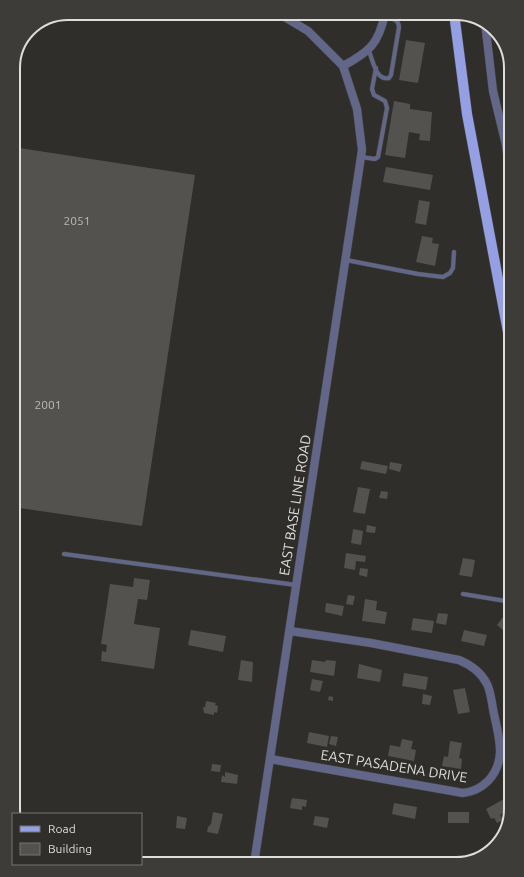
<svg xmlns="http://www.w3.org/2000/svg" width="524" height="877" font-family="Ubuntu,sans-serif">
<rect width="100%" height="100%" fill="#2f2e2a"/>
<path fill="#53524e" d="M406,40L425,43L418,83L399,80Z
M394,101L410,104V109L432,112L430,141L419,140L420,134L409,132L405,158L385,155Z
M13,147L195,175L142,526L13,507Z
M386,167L433,175L430,190L383,182Z
M419,200L430,202L426,225L415,223Z
M422,236L433,238L432,243L439,244L435,266L416,262Z
M362,461L388,466L386,474L360,469Z
M390,462L402,464L400,472L389,469Z
M358,487L370,489L365,514L353,512Z
M381,491L388,492L387,499L379,498Z
M367,525L376,527L375,533L366,532Z
M353,529L363,531L361,545L351,543Z
M346,553L366,556L365,562L356,561L355,570L344,568Z
M463,558L475,560L472,577L459,575Z
M360,568L368,569L367,577L359,575Z
M134,578L150,580L147,600L138,599L134,624L160,628L154,669L101,661L102,651L106,652L107,645L101,644L110,584L133,587Z
M348,595L355,596L353,605L346,604Z
M365,599L377,601L376,610L387,612L385,624L362,621Z
M326,603L344,606L342,616L325,612Z
M438,613L448,614L446,625L436,623Z
M503,617L510,623L504,631L497,625Z
M413,618L434,621L432,633L411,630Z
M191,630L226,636L223,652L188,645Z
M464,630L487,635L484,646L461,641Z
M511,655V669L504,663Z
M241,660L253,662L252,682L238,680Z
M312,660L325,662L326,660L336,661L334,676L310,672Z
M359,664L382,670L380,682L357,678Z
M404,673L428,677L426,690L402,686Z
M312,679L323,681L320,692L310,690Z
M465,688L470,712L458,714L453,690Z
M423,694L432,696L430,705L422,704Z
M329,696L333,697V701L328,700Z
M206,701L216,703L215,705L218,706L217,713L214,712V715L204,713L203,707H205Z
M309,732L329,736L327,747L307,743Z
M331,736L338,737L336,746L329,744Z
M402,739L413,741L411,749L416,750L414,761L388,756L390,745L400,747Z
M450,741L462,743L459,758L462,759L461,769L442,766L444,756L448,757Z
M212,764L221,765L220,772L211,771Z
M225,772L238,775L237,784L221,782L222,775L225,777Z
M292,798L307,800L306,807L302,806V810L290,808Z
M504,799L509,809L500,815L503,820L497,823L494,818L491,819L486,809Z
M394,803L417,807L415,819L392,814Z
M213,812L223,814L218,834L207,832L208,827L211,824Z
M448,812H469V823H448Z
M177,816L187,818L185,829L176,828Z
M315,816L329,818L327,828L313,825Z
M193,857L200,858V864H192Z
M203,859L213,860L212,864H202Z"/>
<g fill="none" stroke-linecap="round" stroke-linejoin="round">
<g stroke="#4b4a46" stroke-width="5">
<path id="lane" d="M369,51C373,61 376,81 389,78L391,75L399,27C398,18 392,19 384,18
M361,157L375,159L378,157L387,108L385,101L374,95L372,89L376,68
M346,260L418,274L443,277L450,273L453,268L454,252
M64,554L296,585
M463,594L511,602"/>
</g>
<g stroke="#4b4a46" stroke-width="9">
<path id="street" d="M485,22L493,91L506,145L511,184
M343,66C369,52 379,44 385,13
M270,759L463,793C473,792 481,788 488,781C507,761 499,738 494,714C492,705 491,692 487,684C481,672 471,665 459,660L371,643L290,631
M254,864L362,150L357,109L343,66L308,31L278,13"/>
</g>
<g stroke="#4b4a46" stroke-width="11">
<path id="primary" d="M454,13L467,114L511,348"/>
</g>
<use href="#lane" stroke="#626789" stroke-width="4"/>
<use href="#street" stroke="#626789" stroke-width="8"/>
<use href="#primary" stroke="#959fe4" stroke-width="10"/>
</g>
<g text-anchor="middle" dominant-baseline="central" stroke-width="3" stroke-linejoin="round" paint-order="stroke">
<g font-size="12" fill="#babab7">
<text x="77" y="220">2051</text>
<text x="48" y="404">2001</text>
</g>
<g font-size="14" fill="#ddddda" stroke="#2f2e2a">
<text transform="translate(295 505) rotate(-81)">EAST BASE LINE ROAD</text>
<text transform="translate(394 766) rotate(9)">EAST PASADENA DRIVE</text>
</g>
</g>
<path d="M0 0H524V877H0ZM68 20H456A48 48 0 0 1 504 68V809A48 48 0 0 1 456 857H68A48 48 0 0 1 20 809V68A48 48 0 0 1 68 20Z" fill="#3d3c38" fill-rule="evenodd"/>
<path fill="none" stroke="#ddddda" stroke-width="2" d="M68 20H456A48 48 0 0 1 504 68V809A48 48 0 0 1 456 857H68A48 48 0 0 1 20 809V68A48 48 0 0 1 68 20Z"/>
<rect x="12" y="813" width="130" height="52" fill="#2f2e2a" stroke="#757470"/>
<rect x="20" y="826" width="20" height="6" fill="#959fe4" stroke="#757470"/>
<text x="48" y="833" font-size="12" fill="#ddddda">Road</text>
<rect x="20" y="843" width="20" height="12" fill="#53524e" stroke="#757470"/>
<text x="48" y="853" font-size="12" fill="#ddddda">Building</text>
</svg>
